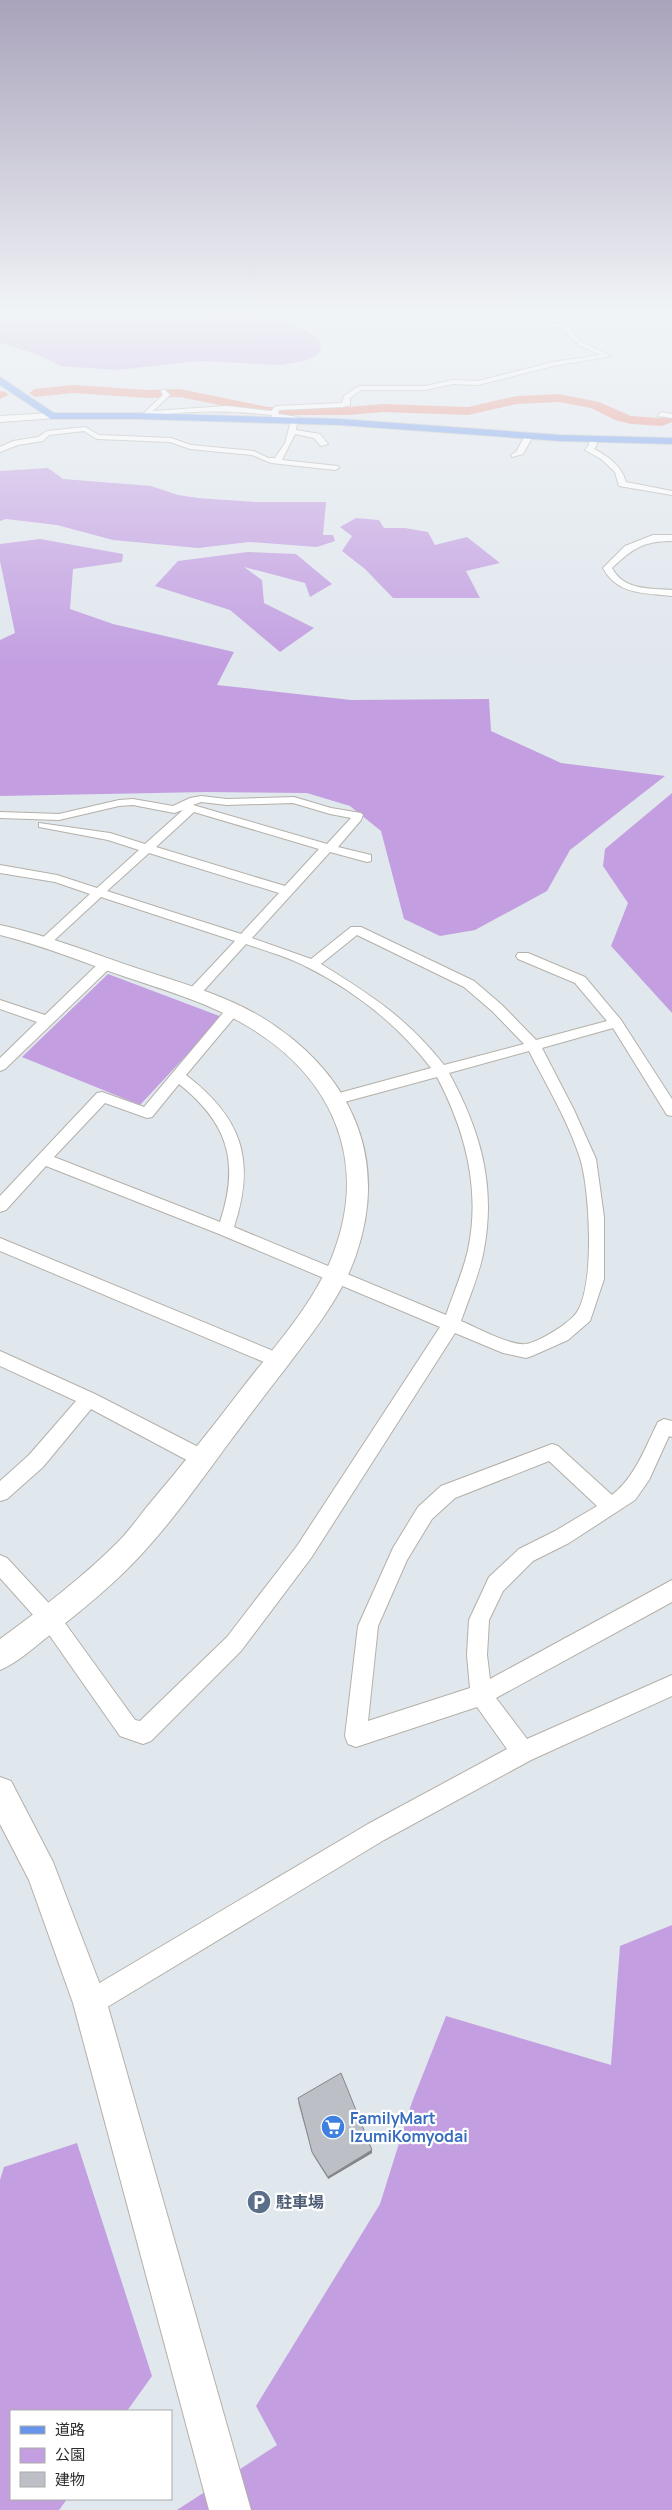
<svg xmlns="http://www.w3.org/2000/svg" width="672" height="2510" font-family="Manrope,'Noto Sans JP',sans-serif">
<rect width="100%" height="100%" fill="#e0e7ed"/>
<path fill="#c39fe1" d="M215,314C254,314 285,316 319,338L321,349L318,354L304,361L280,365L199,361L117,370L60,366L39,355L0,343V318C73,310 141,331 215,314Z
M48,468L63,479L151,486L178,495L198,498L255,502H326L323,535H333L335,541L317,547L249,542L198,548L113,540L57,525L6,519L0,521V471Z
M356,518L379,520L384,528H405L428,532L435,545L467,537L500,563L466,571L480,598H393L365,569L342,551L352,536L340,527Z
M40,539L123,554L122,562L73,569L70,609L113,624L234,652L217,685L351,700L489,699L491,731L561,763L665,776L570,850L547,891L475,930L440,936L404,919L381,831L350,806L307,793L206,792L0,796V640L15,633L0,561V544Z
M248,552L296,554L332,584L310,597L305,583L244,567L262,580L264,603L314,628L280,652L230,610L155,586L178,561Z
M672,793V1013L611,946L628,903L603,866L605,849Z
M108,974L222,1017L140,1105L22,1057Z
M672,1925V2510H177L277,2445L256,2406L380,2204L412,2102L446,2016L611,2065L620,1946Z
M77,2143L152,2376L127,2411H11V2499H67L59,2510H0V2180L4,2167Z"/>
<g fill="none" stroke-linecap="round" stroke-linejoin="round">
<path fill="#ea8978" fill-rule="evenodd" d="M73,385L148,390L180,389L268,407H347L384,404L468,407L517,396L559,394L599,402L631,416L661,418L672,414V422L662,426L631,424L615,420L591,408L559,402L517,404L468,415L384,412L347,415H268L180,397L148,398L73,393L35,397L29,393L35,389Z
M0,391L6,392L8,395L0,399Z"/>
<g stroke="#b4b0a9" stroke-width="2">
<path id="street" d="M553,323L566,326L583,343L611,356L553,366L478,385L453,384L425,390H361L350,398V405L343,407L279,410L278,414L298,417L296,430L320,434L328,444L321,446L314,438L295,434L282,460L338,466L339,468L335,470L271,463L252,455L190,449L170,442L97,439L84,431L49,435L43,441L18,445L0,452V447L13,441L38,437L47,431L85,427L99,435L171,438L191,445L254,451L268,458H275L285,443L291,421L273,418L272,415C227,410 182,410 138,418L134,416L144,413L163,395L161,391L164,389L170,395L153,411L227,406L271,411L276,406L342,403L344,396L359,386H425L453,380L478,381L553,362L601,355L579,345L562,329L551,326Z
M661,412L672,414V418L658,416Z
M526,434L533,436L523,454L512,457L511,455L516,452Z
M589,438L596,440L597,445L594,449C609,457 621,465 626,482L672,491V495L619,486L615,472L601,459L585,450L589,445Z
M653,535H672V541C643,541 632,549 612,568C624,591 650,588 672,590V596C645,593 617,595 603,568L625,546Z
M201,796L227,799L294,797L331,808L361,813L363,815L361,820L338,847L371,855V861L367,862L330,852L252,938L311,959L351,927H361L474,981L502,1005L536,1040L607,1021L575,983L518,959L516,956L518,953H528L585,977L621,1020L672,1099V1116L667,1115L613,1028L542,1048L574,1110L596,1159L604,1217V1279L590,1321L568,1340L532,1356L526,1358L503,1353L455,1333L311,1558L241,1651L151,1741L143,1744L120,1736L43,1626L0,1578V1555L7,1558L57,1612L135,1720L140,1721L227,1637L297,1546L440,1327L219,1234L46,1166L6,1210L0,1212V1196L97,1093L102,1092L144,1107L228,1007L233,1006L240,1010L238,1013L186,1075C242,1118 256,1160 234,1227L446,1315C453,1294 463,1272 468,1250C481,1189 465,1130 437,1077L337,1104L332,1103L330,1099L332,1095L431,1068C399,1026 355,991 307,967C288,957 266,951 246,944L198,997H188L186,994L188,991L235,941L101,897L48,946H38L37,943L90,894L55,882L0,873V865L57,875L97,888L139,850L108,840L39,827V823L110,833L145,844L183,810L174,813L133,805L119,806L59,820L0,818V812L59,814L119,800L133,799L173,806L190,798ZM201,802L227,805L293,803L330,814L351,818L327,844L193,805ZM194,812L319,849L285,886L156,847ZM149,853L279,893L241,934L107,891ZM357,935L464,987L492,1011L524,1044L444,1065C407,1018 371,995 321,964ZM529,1051C547,1086 568,1121 580,1158C590,1190 595,1284 577,1312C570,1323 539,1342 526,1344C510,1346 476,1327 461,1321C469,1298 480,1273 484,1249C496,1184 480,1130 449,1073ZM179,1084C228,1123 240,1162 220,1222L54,1157L105,1103L147,1118L152,1117Z
M106,960L111,961L113,964L111,967L5,1069L0,1071V1058L37,1022L0,1009V1000L45,1015L101,961Z
M0,1238L283,1355L286,1360L283,1365L277,1367L271,1365L0,1251Z
M0,1351L95,1394L210,1453L212,1459L210,1465L203,1467L196,1465L91,1409L43,1467L7,1499L0,1501V1481L29,1455L76,1401L0,1366Z
M664,1419L672,1421V1437L669,1436L649,1480L635,1500L569,1543L533,1561L503,1591L489,1620L487,1655L490,1679L672,1580V1602L496,1698L527,1739L672,1675V1696L531,1760L384,1840L99,2012L90,2015L81,2012L78,2003L81,1994L368,1824L507,1749L477,1707L356,1747L348,1744L345,1736L358,1626L393,1548L418,1507L441,1486L552,1444L558,1446L612,1495C635,1477 645,1448 658,1422ZM549,1461L597,1506L555,1531L519,1549L489,1577L469,1620L467,1655L470,1688L368,1721L378,1626L407,1560L432,1519L455,1498Z"/>
</g>
<g stroke="#b4b0a9" stroke-width="2">
<path id="secondary" d="M51,413L56,416L55,418L0,422V416Z
M0,925C46,935 89,952 133,967C175,981 219,993 258,1015C347,1068 391,1153 356,1255C341,1299 309,1337 282,1373C264,1396 246,1420 228,1444C200,1482 171,1523 138,1558C112,1586 81,1611 50,1635C34,1647 19,1662 0,1670V1639C41,1609 82,1578 118,1542C130,1530 140,1515 151,1502C182,1465 211,1429 240,1391C272,1349 312,1307 332,1257C371,1159 331,1073 242,1023C204,1001 161,989 120,975C80,961 41,945 0,935Z
M0,1777L11,1781L53,1862L107,2003L251,2510H209L73,2003L29,1880L0,1824Z"/>
</g>
<g stroke="#c4c4c4" stroke-width="2">
<path id="primary" d="M0,377L54,413H138L340,419L560,435L672,438V444L560,441L340,425L138,419H51L0,385Z"/>
</g>
<use href="#street" fill="#fff" fill-rule="evenodd"/>
<use href="#secondary" fill="#fff" fill-rule="evenodd"/>
<use href="#primary" fill="#6795eb" fill-rule="evenodd"/>
</g>
<path fill="#a2a5aa" d="M298,2102L372,2150V2153L328,2179L313,2155Z"/>
<path fill="#84868b" d="M372,2150V2153L328,2179V2177Z"/>
<path fill="#bcc0c6" stroke="#84868b" d="M341,2073L372,2150L328,2177L312,2152L298,2098Z"/>
<linearGradient id="sky" x2="0" y2="1"><stop stop-color="#a9a3bb"/><stop offset="0.47" stop-color="#f1f4f7"/><stop offset="1" stop-color="#f1f4f7" stop-opacity="0"/></linearGradient>
<rect width="672" height="665" fill="url(#sky)"/>
<defs>
<g id="supermarket-disc" transform="scale(1.25)"><circle r="9.5" fill="#3f7fe0" stroke="#fff"/><path d="M-6-5.5h2.5l.6 2H6L4.5 2H-2.5L-4.4-4H-6ZM-1.5 3.2a1.3 1.3 0 1 0 .1 0ZM3 3.2a1.3 1.3 0 1 0 .1 0Z" fill="#fff"/></g>
<g id="parking-disc" transform="scale(1.25)"><circle r="9.5" fill="#5c6f8a" stroke="#fff"/><path d="M-3.5-5.5H1a3.5 3.5 0 0 1 0 7H-1V5.5H-3.5ZM-1-3.4V-.6H.8a1.4 1.4 0 0 0 0-2.8Z" fill="#fff"/></g>
</defs>
<g fill-rule="evenodd">
<use href="#supermarket-disc" x="333" y="2127"/>
<use href="#parking-disc" x="259" y="2202"/>
</g>
<g text-anchor="middle" dominant-baseline="central" stroke-width="4.5" stroke-linejoin="round" paint-order="stroke">
<g font-size="16" font-weight="bold" fill="#366cbe" stroke="#fff" text-anchor="start">
<text x="350" y="2118">FamilyMart<tspan x="350" dy="18">IzumiKomyodai</tspan></text>
</g>
<g font-size="16" font-weight="bold" fill="#4e5e75" stroke="#fff" text-anchor="start">
<text x="276" y="2202">駐車場</text>
</g>
</g>
<rect x="10" y="2410" width="162" height="90" fill="#ffffff" stroke="#ababab"/>
<rect x="20" y="2426" width="25" height="8" fill="#6795eb" stroke="#ababab"/>
<text x="55" y="2435" font-size="15" fill="#2c2c2c">道路</text>
<rect x="20" y="2448" width="25" height="15" fill="#c39fe1" stroke="#ababab"/>
<text x="55" y="2460" font-size="15" fill="#2c2c2c">公園</text>
<rect x="20" y="2472" width="25" height="15" fill="#bcc0c6" stroke="#ababab"/>
<text x="55" y="2485" font-size="15" fill="#2c2c2c">建物</text>
</svg>
